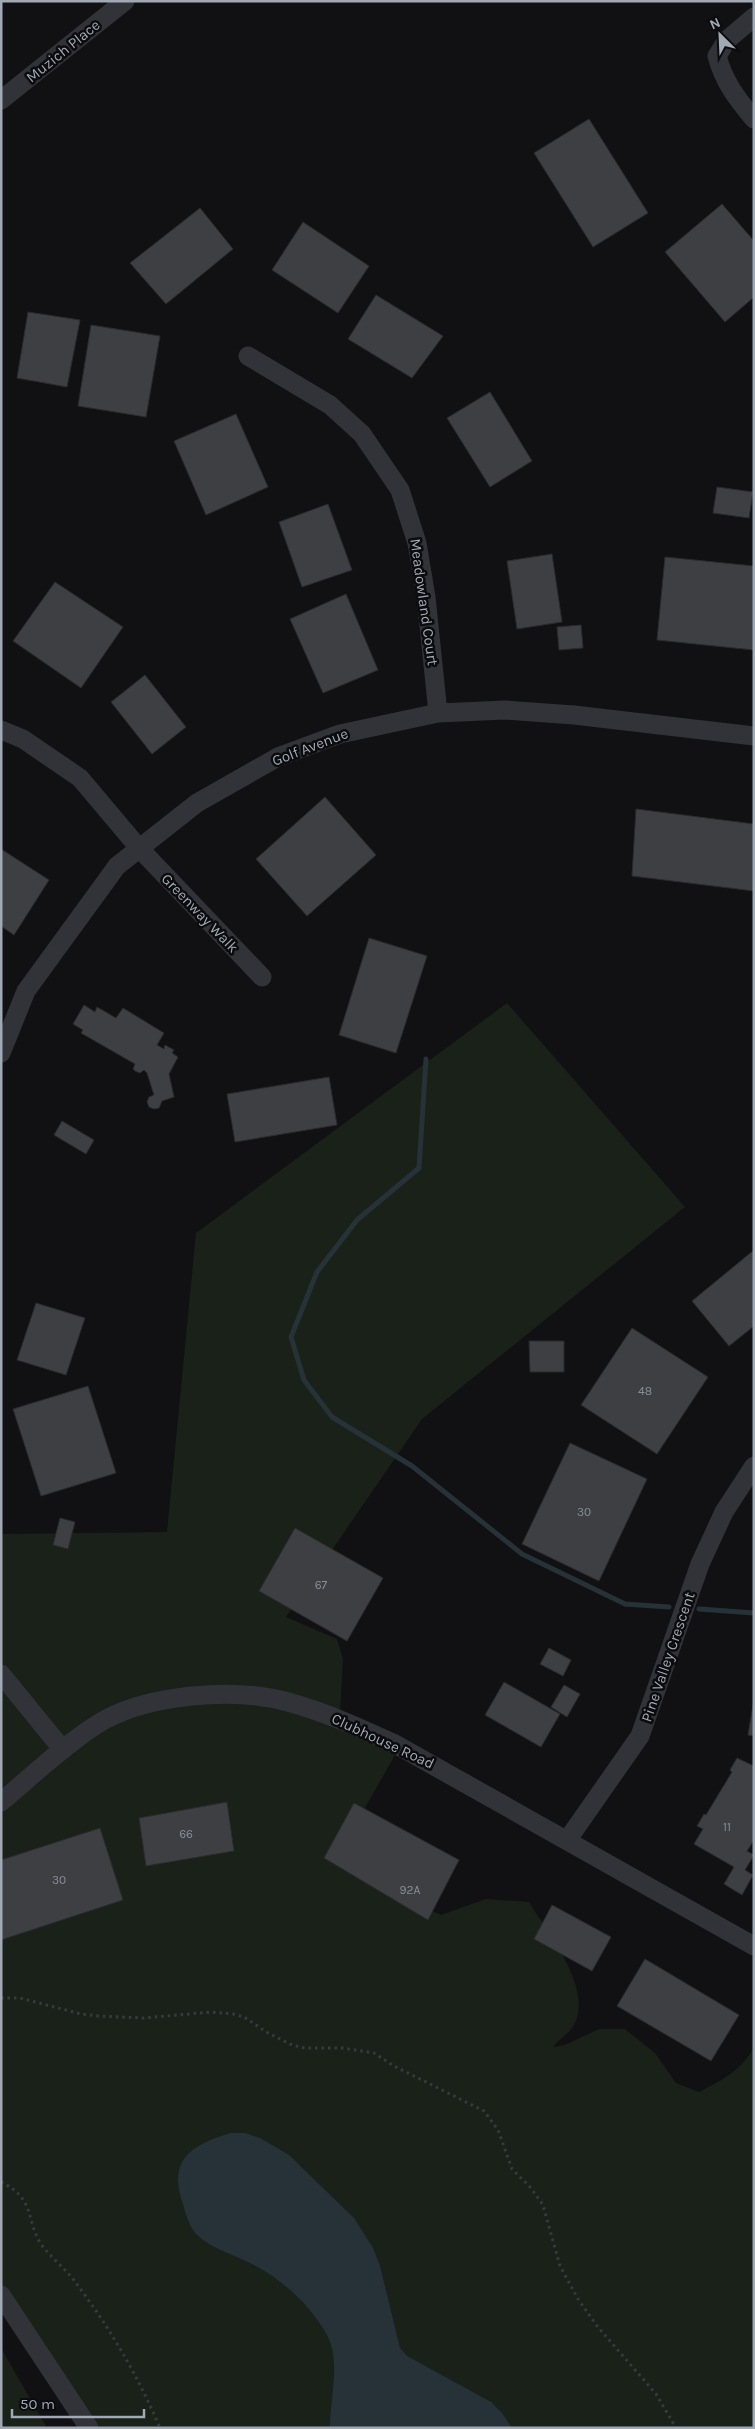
<svg xmlns="http://www.w3.org/2000/svg" width="755" height="2429" font-family="Karla,sans-serif">
<rect width="100%" height="100%" fill="#111113"/>
<path fill="#192119" d="M507,1003L685,1207L422,1419L286,1617L337,1639L343,1659L340,1715L383,1736L395,1755L357,1822L401,1896L441,1915L486,1899L529,1902C547,1932 594,1989 574,2025C570,2033 558,2040 553,2047L565,2045L599,2029H625L655,2053L676,2083L699,2092C721,2081 742,2070 754,2047V2428H81L1,2311V1534L167,1532L196,1233Z
M1,2348L47,2428H1Z"/>
<path fill="#263237" d="M231,2133H245L260,2138L289,2155L354,2218L373,2248L380,2266L400,2348L407,2356L491,2402L501,2412L512,2428H330C330,2399 341,2360 327,2335C311,2306 283,2280 254,2265C235,2255 212,2249 197,2235C189,2227 186,2214 183,2204C167,2160 192,2144 231,2133Z"/>
<g fill="none" stroke-linecap="round" stroke-linejoin="round">
<path stroke="#263237" stroke-width="5" d="M426,1059L419,1168L357,1220L317,1272L291,1337L304,1380L332,1417L412,1466L522,1554L625,1604L669,1607
M699,1609L754,1613"/>
</g>
<path fill="#3d3f43" stroke="#2b2b2f" d="M589,119L648,213L593,247L534,153Z
M722,204L754,241V297L725,322L665,252Z
M200,208L233,249L166,304L130,263Z
M303,222L369,266L338,313L272,270Z
M376,295L443,336L412,378L348,339Z
M28,312L80,320L67,387L17,378Z
M91,325L160,336L146,417L78,406Z
M490,392L532,461L490,487L447,418Z
M236,414L268,487L206,515L174,441Z
M717,487L753,492L749,518L713,513Z
M328,504L352,570L302,587L279,522Z
M552,554L562,622L517,629L507,561Z
M665,557L754,566V650L657,640Z
M55,582L123,627L81,688L13,641Z
M346,594L378,670L323,693L290,619Z
M581,625L583,648L559,650L557,627Z
M145,675L186,727L152,754L111,702Z
M325,797L376,855L307,916L256,859Z
M636,809L754,824V891L632,876Z
M1,849L49,880L14,935L1,926Z
M369,938L427,956L396,1053L339,1035Z
M84,1005L95,1012L97,1007L116,1018L123,1008L164,1033L157,1045L164,1049L165,1045L174,1050L172,1053L178,1057L169,1074L174,1097L162,1101L159,1108L154,1109L149,1107L147,1102L149,1097L154,1095L147,1073L144,1070L140,1073L135,1071L133,1069L135,1064L81,1033L83,1030L73,1024Z
M329,1077L337,1125L235,1142L227,1094Z
M62,1121L94,1140L86,1154L54,1135Z
M754,1250V1326L729,1346L692,1301Z
M36,1303L85,1318L66,1375L17,1360Z
M632,1328L708,1377L657,1454L581,1405Z
M529,1341H564V1372H530Z
M88,1386L116,1473L41,1496L13,1409Z
M570,1443L647,1479L599,1581L522,1544Z
M60,1518L75,1522L68,1549L53,1545Z
M295,1528L383,1578L347,1641L259,1591Z
M549,1648L571,1660L563,1676L540,1664Z
M504,1682L560,1714L541,1747L485,1715Z
M564,1685L580,1694L567,1717L551,1707Z
M754,1699V1736L748,1735Z
M737,1758L754,1766V1840L747,1851L754,1855L745,1870L753,1875L742,1895L724,1884L734,1867L694,1844L703,1829L697,1826L704,1814L706,1815L732,1772L730,1770Z
M227,1802L234,1851L146,1866L139,1818Z
M354,1803L459,1860L428,1920L324,1858Z
M100,1828L123,1900L1,1940V1860Z
M552,1905L611,1937L592,1971L534,1939Z
M645,1959L739,2015L711,2061L617,2006Z"/>
<g fill="none" stroke-linecap="round" stroke-linejoin="round">
<path stroke="#373b3f" stroke-width="3" stroke-dasharray="2.5 4" stroke-linecap="butt" d="M1,1998H20L81,2014L98,2016L144,2018L211,2012L233,2014L244,2017L268,2033L292,2045L305,2048H343L374,2053L394,2066L484,2111L498,2130L512,2169L531,2188L543,2205L560,2266L578,2299L597,2326L656,2394L676,2428
M1,2182C36,2199 25,2219 41,2244C51,2258 66,2269 76,2283C110,2328 138,2376 160,2428"/>
<path stroke="#323338" stroke-width="19" d="M754,17L727,40L717,56C724,82 737,99 754,119
M1,100L125,1
M248,356L330,405L362,434L400,490L417,543L426,597L438,713
M1,730L23,739L80,778L139,848L262,977
M1,1053L26,991L117,866L197,803L278,757L340,734L438,713L505,710L574,715L754,736
M1,1674L63,1750
M1,1802C32,1776 62,1747 96,1725C144,1694 234,1687 288,1702C325,1712 360,1728 395,1744L754,1946
M568,1839L640,1736L700,1564L724,1512L754,1466
M1,2295L89,2428"/>
</g>
<g text-anchor="middle" dominant-baseline="central" stroke-width="5" stroke-linejoin="round" paint-order="stroke">
<g font-size="12" fill="#888e98">
<text x="645" y="1391">48</text>
<text x="584" y="1512">30</text>
<text x="321" y="1585">67</text>
<text x="727" y="1827">11</text>
<text x="186" y="1834">66</text>
<text x="59" y="1880">30</text>
<text x="410" y="1890">92A</text>
</g>
<g font-size="15" fill="#a1a9b5" stroke="#0c0c0e">
<text transform="translate(63 51) rotate(-39)">Muzich Place</text>
<text transform="translate(424 602) rotate(82)">Meadowland Court</text>
<text transform="translate(310 747) rotate(-21)">Golf Avenue</text>
<text transform="translate(200 913) rotate(46)">Greenway Walk</text>
<text transform="translate(668 1657) rotate(-71)">Pine Valley Crescent</text>
<text transform="translate(383 1741) rotate(25)">Clubhouse Road</text>
</g>
</g>
<rect width="755" height="2429" fill="none" stroke="#a1a9b5" stroke-width="5"/>
<g transform="translate(720 35) rotate(336)" stroke="#0c0c0e" stroke-width="4" paint-order="stroke">
<path d="M0-4L9 19L0 12L-9 19Z" fill="#a1a9b5"/>
<text y="-8" font-size="14" font-weight="bold" text-anchor="middle" fill="#a1a9b5">N</text>
</g>
<path d="M12 2409v8h132v-8" fill="none" stroke="#a1a9b5" stroke-width="2.5"/>
<text x="20" y="2409" font-size="15" fill="#a1a9b5" stroke="#0c0c0e" stroke-width="4" paint-order="stroke">50 m</text>
</svg>
